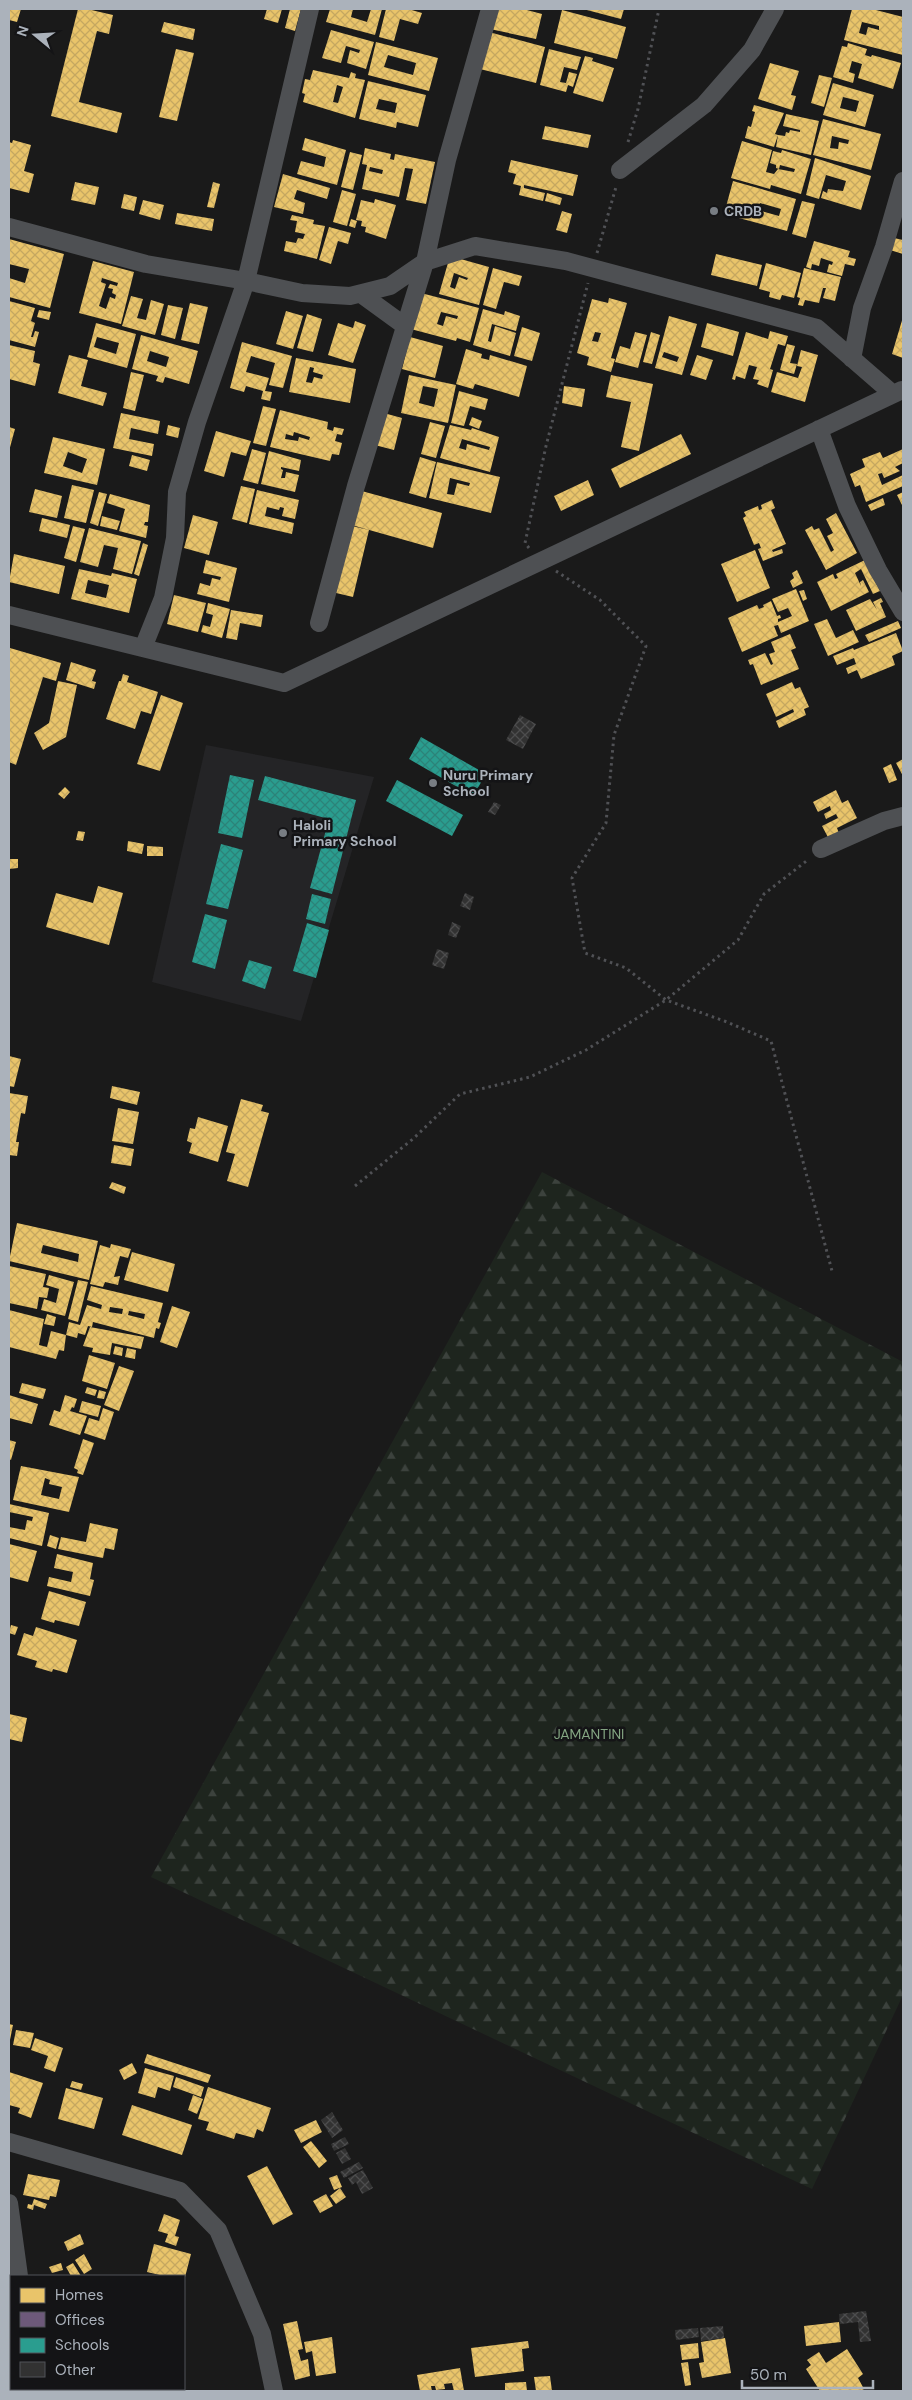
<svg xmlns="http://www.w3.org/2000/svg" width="912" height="2400" font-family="'DM Sans',sans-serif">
<defs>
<pattern id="forest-firs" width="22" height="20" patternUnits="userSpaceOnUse" patternTransform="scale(1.25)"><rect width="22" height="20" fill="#1e251e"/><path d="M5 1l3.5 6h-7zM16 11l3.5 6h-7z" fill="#3c423d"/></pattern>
<pattern id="homes-cross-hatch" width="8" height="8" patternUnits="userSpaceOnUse" patternTransform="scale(1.25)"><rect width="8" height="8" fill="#e9c46a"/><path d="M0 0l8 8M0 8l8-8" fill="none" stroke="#c5a760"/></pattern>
<pattern id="offices-cross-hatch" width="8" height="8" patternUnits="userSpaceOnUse" patternTransform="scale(1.25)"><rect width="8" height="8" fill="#6d597a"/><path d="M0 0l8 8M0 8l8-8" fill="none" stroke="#857691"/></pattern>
<pattern id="schools-cross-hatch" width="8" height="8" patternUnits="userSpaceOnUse" patternTransform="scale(1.25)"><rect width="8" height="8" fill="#2a9d8f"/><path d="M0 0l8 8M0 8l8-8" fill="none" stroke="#2c8379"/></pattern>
<pattern id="building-cross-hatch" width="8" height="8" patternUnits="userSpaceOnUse" patternTransform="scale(1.25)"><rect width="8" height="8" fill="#323232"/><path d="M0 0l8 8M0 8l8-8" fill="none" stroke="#4d4d4e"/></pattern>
</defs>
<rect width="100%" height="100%" fill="#1a1a1a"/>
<path fill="#242426" d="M206,745L374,777L301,1021L152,982Z"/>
<path fill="url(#forest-firs)" d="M542,1172L903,1362V1995L812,2189L151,1877Z"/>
<path fill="url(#homes-cross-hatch)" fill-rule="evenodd" d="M9,9H21L17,22L9,20Z
M78,9H87L113,15L109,34L97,31L79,102L122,113L117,133L51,116Z
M267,9H282L278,23L264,19Z
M290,9H301L295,31L285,28Z
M330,9H353L351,17L367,22L371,9H382L375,35L326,22Z
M386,9H408L422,13L418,24L400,19L394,41L379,37Z
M495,9H523L542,14L536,39L490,29Z
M583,9H624L621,19Z
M852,9H872L903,17V55L844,40ZM862,22L879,26V30L868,27L866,35L859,33Z
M562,10L626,27L617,59L554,43Z
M164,22L195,29L193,40L161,32Z
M331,30L374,42L366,69L347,63L350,50L359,53L360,50L346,46L341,63L322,58Z
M489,32L545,47L536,83L476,68Z
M376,42L438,58L429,91L368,75ZM388,55L416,63L413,75L384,67Z
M848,43L867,49L865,55L871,57L872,55L901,63L893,89L858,78L862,64L852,61L849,72L855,74L853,83L833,77L842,46L847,47Z
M176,49L194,53L177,121L159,117Z
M549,49L581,57L577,70L564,67L560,82L566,83L569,72L577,74L573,87L568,85L566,92L540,85Z
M585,56L593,58L592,61L614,68L603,102L573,93Z
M770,63L799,71L791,95L796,96L792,110L758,99Z
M313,70L349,78L351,72L356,74L355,78L365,80L355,118L303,102L305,94L302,93L305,79L310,80ZM337,85L343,87L338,103L333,102Z
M819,75L832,78L824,107L811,103Z
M368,81L426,95L418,127L397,122L396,128L359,119ZM379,99L397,103L395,113L376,109Z
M833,83L874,95L865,127L823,115ZM843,97L859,101L856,112L840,108Z
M754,105L784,113L775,134L778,135L774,147L745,138L748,126L751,127L755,112L752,111Z
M786,114L819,121L811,155L776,147L778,135L785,136L786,132L789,133L790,130L800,132V130L783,126Z
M823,119L881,134L871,170L813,155ZM832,136L849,140L848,144L839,142L838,149L830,148Z
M545,126L591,135L588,148L542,139Z
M305,138L346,150L337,185L297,174L301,161L324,167L326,157L302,150Z
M13,140L31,145L24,171L34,174L29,193L9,188V142L12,143Z
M742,141L772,150L766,172L774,174L778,169L794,172L795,169L780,165L779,169L776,168V165L770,163L773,151L781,153L782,150L811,159L801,194L771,185L770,189L731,178Z
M365,148L391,154L390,159L394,160L395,154L435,162L426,204L406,200L413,169L405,168L399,197L362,189L367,165L362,164ZM370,167L383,170L382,174L369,171Z
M350,152L362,155L353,190L341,187Z
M815,158L871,176L861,210L821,198L823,191L827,193L828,189L843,191L846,181L826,175L819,199L806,195Z
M511,160L578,175L573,196L524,185V188L545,193L543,201L519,195L521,186L513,184L516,174L508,172Z
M283,174L330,188L327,199L297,190L294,199L305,203L303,214L274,207Z
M733,181L796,199L787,231L724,214ZM760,203L781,209L779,216L758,210Z
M75,182L99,187L95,205L71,200Z
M213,182L220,184L214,208L207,207Z
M342,190L356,194L347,226L333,222Z
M547,193L562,198L560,205L545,201Z
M124,194L137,197L134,211L121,208Z
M375,199L396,205L386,239L365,232L366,227L361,226L362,221L356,220L361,200L374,203Z
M143,200L164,205L160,220L139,214Z
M802,201L815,204L806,238L792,234Z
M562,211L572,214L567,233L556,230Z
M177,213L214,219L212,231L175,224Z
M292,215L314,220L313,224L325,226L317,259L284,251L286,241L296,243L298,238L303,239L305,234L295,232L297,221L290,220Z
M351,219L357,221L355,228L349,226Z
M329,227L351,233L348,244L338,241L331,264L319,260Z
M894,238L903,240V254L890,250Z
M9,239L64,254L50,308L9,297V278L25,283L29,269L9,264Z
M814,241L850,251L848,257L856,259L854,266L845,264L842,276L827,272L829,264L832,265L833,262L821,258L819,266L812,264L811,269L806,267Z
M716,254L762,265L757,286L711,275Z
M450,256L489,267L479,305L439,294ZM454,273L468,278L467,280L459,277L455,289L450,287Z
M93,261L134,272L121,324L79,313ZM102,278L118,283L117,286L110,284L108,288L113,289L112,293L116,295L115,299L110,297L106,309L99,306L106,284L101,282Z
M766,263L801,273L794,298L782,295L780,300L769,297L770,292L759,289Z
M493,268L522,276L519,286L504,282L496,309L483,305Z
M804,268L841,277L835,301L823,298L826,288H823L819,303L805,300L803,306L798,305L800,298L797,297Z
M417,292L479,308L470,342L457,338L456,341L407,328ZM441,312L458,316L457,319L446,316L443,326L437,324Z
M131,296L143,299L137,318L146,320L151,300L164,304L155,335L122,326Z
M609,298L627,303L611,358L615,359L611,372L587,365L589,357L577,353L592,299L608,303ZM595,332L601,333L598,342L592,341Z
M9,301L35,308L31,321L35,323L31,337H33L35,331L39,332L35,347L9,340Z
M190,303L208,307L199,344L181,340Z
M168,305L183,308L175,339L161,335Z
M483,309L504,315L505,311L520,316L516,331L492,324L488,341L491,342L495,326L516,333L510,356L473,345Z
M39,310L51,312L49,320L37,317Z
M286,311L303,316L293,349L276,344Z
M307,314L322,319L313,352L297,348Z
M669,316L697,324L682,375L655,368ZM664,352L679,357L677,362L662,357Z
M903,317V358L892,354Z
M355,321L366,325L353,363L328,355L338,323L353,328Z
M96,323L136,334L127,368L87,357ZM97,337L119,343L116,354L94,347Z
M707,323L739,332L733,356L701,347Z
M522,327L540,333L532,361L514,356Z
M770,331L788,336L785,346L778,344L770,369L773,370L768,388L757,384L759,380L753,379L757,367L749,365L745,379L736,376L735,380L732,379L746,332L768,339Z
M635,332L647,335L638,368L615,362L620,346L630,349Z
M651,332L660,335L652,364L643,362Z
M141,335L198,351L189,384L165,377L163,383L156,381L158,376L132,369ZM150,351L169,357L166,367L147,361Z
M410,337L443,346L435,378L402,369Z
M242,342L292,356L283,388L269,385L275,363L251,356L246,372L269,378L265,391L272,392L270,401L261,399L263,391L246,386L244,392L230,388Z
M787,344L795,346L790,363L797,364L794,374L780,370Z
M9,345L35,351L33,362L40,364L35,386L9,379Z
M466,349L482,354L481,358L489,360L490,355L527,366L519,397L475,384L473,389L456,384Z
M801,350L818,355L805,402L771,392L777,372L798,378L802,367L797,366Z
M69,355L88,360L81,386L107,393L103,406L58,393Z
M697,355L713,360L706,380L690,375Z
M296,358L356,369L350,403L289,392ZM310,367L314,368L313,372L323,375L322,379L314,377L312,383L306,382Z
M131,372L144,375L135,411L123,408Z
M409,375L456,385L448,423L401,413ZM423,386L438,389L434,407L419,403Z
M611,375L653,384L639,451L621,447L631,402L606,397Z
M564,386L585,389L582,407L562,403Z
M459,391L488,399L485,410L470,406L464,426L451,423Z
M263,406L276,409L266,446L253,443Z
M280,410L328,422L327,429L333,431L334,427L344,429L342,435L337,434L335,441L342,443L339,455L332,454L330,461L270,447ZM294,432L310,437L309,440L299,437L298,441L285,439L286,434L293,436Z
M380,412L402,418L394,450L371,444Z
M121,413L160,421L158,434L131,428L129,439L154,444L152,456L113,448Z
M472,417L482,421L479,429L469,425Z
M430,422L445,426L436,458L421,454Z
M168,425L180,428L178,438L166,435Z
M450,425L471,430L472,428L499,437L490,472L440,458ZM462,439L490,447L489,450L467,444L466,450L459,448Z
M9,427L15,429L9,451Z
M216,431L251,441L246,456L231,452L224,477L204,471Z
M681,434L691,454L620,488L611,469Z
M53,437L105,449L97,485L44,473ZM68,452L87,459L82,473L63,466Z
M252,449L266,453L258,484L243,480Z
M903,449V463L895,467L900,471L884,478L882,473L878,474L882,485L903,475V486L866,502L860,485L855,487L850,474L865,467L862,459L880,452L883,458Z
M269,451L301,460L299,471L281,467V469L283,470L281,478H285L286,472L299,475L295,492L261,484Z
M132,455L150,460L147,471L129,466Z
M420,457L436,462L426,498L409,493Z
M437,462L500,477L491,513L429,498ZM450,478L470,483L469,486L457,483L454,495L447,494Z
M588,480L594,495L561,511L554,496Z
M72,485L94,490L86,523L64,518Z
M241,486L255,489L247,523L232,519Z
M35,489L62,496L57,518L29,512Z
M257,490L299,500L295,519L282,516L284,508L280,507L279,510L267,507L265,516L294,523L292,534L249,524Z
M358,490L442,513L433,548L348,524Z
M99,492L107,494L98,526L90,523Z
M903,492V507L897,495Z
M110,494L150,505L148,522H145L144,525L148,526L146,538L119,531L125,509L107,503Z
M883,498L885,505L871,511L868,505Z
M772,500L775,508L771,510L786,544L772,550L773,552L782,549L783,553L763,561L758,549L761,548L759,543L754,545L743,518L746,516L744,512L758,506L759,510L762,509L761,505Z
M836,513L857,553L826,570L805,530L812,526L814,530L819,528L831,552L834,550L827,536L833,533L826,519Z
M193,515L218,522L209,555L184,548Z
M102,516L120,521L117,530L100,526Z
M42,518L70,525L67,538L39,531Z
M348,525L369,530L353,597L332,592Z
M73,526L85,529L76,562L64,558Z
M89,528L141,541L132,574L113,569L118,548L104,545L98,567L80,562Z
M143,543L148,545L139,576L134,574Z
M755,550L770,588L737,602L721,564Z
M14,554L65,566L59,594L9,582Z
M206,560L237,568L229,602L197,594L200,583L210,586L212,578L220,580L221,577L203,573Z
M865,560L880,591L873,594L861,569L855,573L861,586L860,582L863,580L869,592L831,611L817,582L833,574L835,579L838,578L836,574Z
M79,569L111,576L112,573L137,579L129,613L71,599ZM88,580L109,585L106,598L85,593Z
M797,570L803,583L793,588L790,581L794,578L792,573Z
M796,589L809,621L781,633L778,625L774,626L778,636L742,652L728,618L757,605L759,609L764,607L763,605L771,601L777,616L780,615L781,618L778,619V622L792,616L788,608L778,612L772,599Z
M804,590L807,599L803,601L799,591Z
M174,595L206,603L198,632L167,624Z
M881,598L883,602L880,603L886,617L856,631L846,610L870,599L877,610L873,602Z
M208,603L230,609L222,638L201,632L203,625L210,627L213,615L206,613Z
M231,610L263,615L261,627L240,623L237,640L226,638Z
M827,619L836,638L853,630L859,642L828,656L814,624Z
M898,621L901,628L869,642L865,635Z
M896,633L903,651L892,656L895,665L861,679L857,670L848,674L846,668L856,664L854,658L837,665L833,656L853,648L854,650Z
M790,634L796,648L791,650L799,669L761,685L753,664L750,665L748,660L765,653L771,665L773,664L769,654L775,652L771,642Z
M10,648L61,663L56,681L43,677L16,765L9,762Z
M71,662L96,670L92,681L96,682L94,689L66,680Z
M123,674L129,676L127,682L158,692L151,714L141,711L135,729L106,719L119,681H121Z
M58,681L77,685L66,737L43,750L34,733L49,723Z
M792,682L795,689L800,687L809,707L804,709L806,715L779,728L776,721L794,712L793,709L776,717L766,694Z
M161,695L183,703L160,771L137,764Z
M903,759V776L896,763Z
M891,764L897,780L889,783L883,768Z
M65,787L70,792L64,799L58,794Z
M836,790L842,803L848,800L857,818L837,828L840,836L830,841L822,826L838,818L836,814L826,819L824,814L831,810L830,806L818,812L813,802Z
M78,831L85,832L83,841L76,840Z
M128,841L144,844L142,854L127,851Z
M147,846L163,847V856H147Z
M9,859H18V868L9,869Z
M98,886L123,893L109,945L46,927L56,893L93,903Z
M9,1056L21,1059L14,1087L9,1086Z
M112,1086L140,1092L137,1105L110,1098Z
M9,1093L28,1096L25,1114L21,1113L16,1142H19L17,1156L9,1155Z
M241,1099L263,1105L261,1111L269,1113L248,1187L227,1181L235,1154L226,1152Z
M118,1108L139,1112L133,1144L112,1141Z
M198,1117L228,1126L218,1162L189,1153L192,1143L187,1141L190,1128L195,1129Z
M114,1145L134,1149L131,1166L111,1163Z
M112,1182L126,1187L124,1194L109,1188Z
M17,1223L98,1241L89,1280L9,1261ZM43,1245L79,1254L78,1262L41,1253Z
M111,1244L131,1249L128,1258L120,1256L114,1277L120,1276L118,1285L105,1282L103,1287L90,1284L100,1245L110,1248Z
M132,1252L175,1264L168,1292L124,1280Z
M9,1266L46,1274L43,1287L49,1288L47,1298L39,1297L37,1309L9,1303Z
M49,1275L74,1282L65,1316L41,1310L44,1299L56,1303L59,1289L46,1285Z
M78,1280L88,1282L78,1322L68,1319Z
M91,1286L163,1303L158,1322L161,1323L159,1329L156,1328L154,1338L93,1322L92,1327L88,1326L85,1335L78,1333L77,1338L66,1335L69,1322L80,1325L87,1305L101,1309L102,1305L87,1300ZM110,1307L123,1309L122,1314L109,1312ZM129,1311L145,1314L144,1319L128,1315Z
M172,1306L190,1312L177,1348L160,1342Z
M9,1310L44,1319L39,1345L47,1347L51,1331L66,1335L64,1351L59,1350L56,1359L9,1347Z
M47,1314L56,1317L54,1326L44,1324Z
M90,1327L144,1337L141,1349L112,1343L110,1355L92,1352L93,1348L83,1346Z
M115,1346L123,1348L122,1356L113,1354Z
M127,1348L136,1350L135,1359L125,1357Z
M89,1355L115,1363L107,1389L82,1381Z
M119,1366L134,1371L119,1411L104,1405Z
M22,1383L46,1389L43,1399L19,1393Z
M87,1387L97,1390L95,1396L85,1393Z
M99,1390L106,1392L104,1399L97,1398Z
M9,1395L38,1404L32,1424L9,1418Z
M65,1395L77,1399L74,1408L72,1407L70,1411L87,1416L80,1435L49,1425L54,1410L60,1412Z
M82,1401L101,1406L98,1417L79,1412Z
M103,1408L114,1412L105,1440L84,1433L89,1418L99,1421Z
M83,1439L94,1443L83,1475L77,1473L78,1470L74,1468Z
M9,1440L16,1442L11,1460L9,1459Z
M21,1466L79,1477L69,1512L13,1500ZM45,1478L50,1480L49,1484L62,1487L59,1499L41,1495Z
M9,1504L49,1513L42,1546L9,1538V1527L25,1530L27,1520L32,1521L33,1517L9,1512Z
M90,1523L118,1529L114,1550L105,1548L103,1558L58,1549L61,1537L86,1542Z
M50,1535L59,1538L56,1549L47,1546Z
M9,1544L37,1551L28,1582L9,1577Z
M57,1554L93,1563L90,1579L94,1580L90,1596L47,1586L49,1577L71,1582L73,1572L54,1568Z
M49,1591L86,1602L79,1626L55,1620L54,1623L41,1619Z
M11,1625L18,1627L15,1635L9,1633Z
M36,1627L77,1640L67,1673L53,1669L52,1672L35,1667L37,1661L17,1655L24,1633L33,1636Z
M9,1714L27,1718L22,1742L9,1739Z
M9,2024L13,2025L10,2040H9Z
M16,2030L34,2033L30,2048L13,2045Z
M35,2038L63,2048L55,2072L44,2068L48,2056L31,2050Z
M147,2054L211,2075L208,2083L144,2063Z
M132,2063L137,2073L124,2080L119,2070Z
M145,2068L174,2076L170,2091L158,2087L155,2098L138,2093Z
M9,2072L43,2083L31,2118L18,2113L20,2108L9,2105Z
M176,2077L204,2087L201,2097L173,2087Z
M72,2081L83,2084L81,2090L70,2087Z
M208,2087L271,2108L263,2132L257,2129L254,2138L236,2133L234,2139L206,2130L209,2122L198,2119Z
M66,2088L103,2098L94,2129L58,2119Z
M193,2095L203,2099L197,2114L188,2110Z
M132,2105L192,2125L182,2155L122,2135Z
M316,2120L322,2132L301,2143L294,2130Z
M311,2141L327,2161L319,2168L303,2147Z
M267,2166L293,2214L273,2225L247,2176Z
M28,2174L60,2180L56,2197L50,2196L49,2200L23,2195Z
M337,2175L342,2187L334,2190L329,2178Z
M340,2188L346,2197L336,2204L330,2196Z
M326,2194L333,2206L320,2213L313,2201Z
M34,2199L47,2204L45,2209L34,2205L33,2210L27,2208L28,2204L32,2205Z
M164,2214L180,2220L175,2236L179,2237L176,2246L165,2242L168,2234L158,2231Z
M80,2234L84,2244L68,2251L64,2242Z
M154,2244L191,2254L184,2281V2276H164L147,2272Z
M84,2254L92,2269L84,2274L75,2260Z
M61,2263L63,2270L52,2273L49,2267Z
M73,2263L81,2276H71L66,2267Z
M297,2321L303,2349L298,2350L301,2361L308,2359L310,2376L295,2380L283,2324Z
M839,2322L841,2342L806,2346L804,2326Z
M332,2337L336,2373L316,2376L312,2351L306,2353L304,2342Z
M725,2338L731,2373L702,2378L699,2363L704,2362L701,2342Z
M528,2341L529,2348L522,2349L524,2371L475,2377L471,2348Z
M698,2343L699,2358L682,2360L680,2345Z
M847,2349L863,2374L858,2378L864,2389L860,2391H820L806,2369L811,2365L807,2360L819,2352L826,2363Z
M688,2362L691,2385L685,2386L681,2363Z
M460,2368L464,2391H454L452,2383L444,2384L445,2389L436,2390L435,2386H431L432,2391H420L417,2375Z
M550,2376L552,2391H536L534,2377Z
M526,2382L527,2391H505V2383Z"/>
<path fill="url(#offices-cross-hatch)" d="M9,2382L11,2383V2389H27L28,2391H9Z"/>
<path fill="url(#schools-cross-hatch)" d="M421,737L486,774L473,796L409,759Z
M230,775L254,780L242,838L218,833Z
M265,776L356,800L332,894L310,888L329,819L258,800Z
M397,780L463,815L452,836L386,801Z
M221,844L243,850L228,909L206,904Z
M312,894L331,899L325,924L306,919Z
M205,914L227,920L215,969L192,962Z
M307,923L329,930L316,978L293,971Z
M249,960L272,967L265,989L242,981Z"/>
<path fill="url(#building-cross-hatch)" d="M520,715L536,724L523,749L506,740Z
M494,802L501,805L495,815L488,812Z
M465,893L474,897L470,910L460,906Z
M452,922L461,926L456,938L448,935Z
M437,949L449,953L444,969L432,965Z
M332,2112L343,2130L332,2138L321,2120Z
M345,2137L349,2144L334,2151L331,2144Z
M345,2148L351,2159L342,2164L336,2153Z
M359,2162L363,2168L344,2178L340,2172Z
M363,2170L373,2188L362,2194L356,2182L352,2185L348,2178Z
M866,2311L871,2341L860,2342L858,2322L840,2324L839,2314Z
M723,2326L724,2338L701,2341L700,2328Z
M698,2328L699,2337L676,2340L675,2330Z"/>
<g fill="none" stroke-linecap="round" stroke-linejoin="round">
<path stroke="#505155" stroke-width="3" stroke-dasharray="2.5 4" stroke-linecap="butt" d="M628,142L638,109L659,9
M597,253L616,187
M529,548L525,543L546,446L588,283
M556,571L600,600L646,646L614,735L606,823L572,878L585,953L626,968L666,1000L727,1022L771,1041L832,1271
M355,1186L414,1138L460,1094L530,1077L586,1050L666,1000L738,940L764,894L809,859"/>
<path stroke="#4e5053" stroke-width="18" d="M620,170L704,105L752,50L775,9
M9,227L146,264L246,281L310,9
M361,294L405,326
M852,359L862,308L884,247L903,181
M819,429L847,506L878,570L903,612
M9,615L284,683L902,390
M319,623L356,486L425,262L447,160L490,9
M143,648L163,598L175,538L177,492L197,422L246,281L302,293L350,296L390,286L425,262L475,246L566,261L817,328L893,394
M821,849L884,821L903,816
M9,2142L180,2191L218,2230L262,2334L274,2391
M9,2203L19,2276
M35,2389L36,2391"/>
</g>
<g fill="#787d83" stroke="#141416" stroke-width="2">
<circle cx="714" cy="211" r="5"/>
<circle cx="433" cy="783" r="5"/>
<circle cx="283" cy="833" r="5"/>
</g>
<g text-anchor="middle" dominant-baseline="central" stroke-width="5" stroke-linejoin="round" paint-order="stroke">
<g font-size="14" font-weight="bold" fill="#abb2bb" stroke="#141416" text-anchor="start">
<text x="724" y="211">CRDB</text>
<text x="443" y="775">Nuru Primary<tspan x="443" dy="16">School</tspan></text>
<text x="293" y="825">Haloli<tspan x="293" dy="16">Primary School</tspan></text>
</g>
<g font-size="14" fill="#84a682" stroke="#141416">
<text x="589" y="1734">JAMANTINI</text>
</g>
</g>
<rect width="912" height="2400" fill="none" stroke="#abb2bb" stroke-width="20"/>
<rect x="10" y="2275" width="175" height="115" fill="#141416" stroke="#505358"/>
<rect x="20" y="2288" width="25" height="15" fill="#e9c46a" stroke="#505358"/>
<text x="55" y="2300" font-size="15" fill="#abb2bb">Homes</text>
<rect x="20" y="2312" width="25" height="15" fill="#6d597a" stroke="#505358"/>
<text x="55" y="2325" font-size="15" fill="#abb2bb">Offices</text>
<rect x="20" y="2338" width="25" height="15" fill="#2a9d8f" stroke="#505358"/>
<text x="55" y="2350" font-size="15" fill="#abb2bb">Schools</text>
<rect x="20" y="2362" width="25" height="15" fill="#323232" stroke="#505358"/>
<text x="55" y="2375" font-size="15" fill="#abb2bb">Other</text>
<g transform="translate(35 35) rotate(288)" stroke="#141416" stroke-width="4" paint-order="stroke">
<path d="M0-4L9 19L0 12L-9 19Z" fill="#abb2bb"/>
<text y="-8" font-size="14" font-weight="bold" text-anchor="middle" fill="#abb2bb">N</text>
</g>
<path d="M742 2380v8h131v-8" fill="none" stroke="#abb2bb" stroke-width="2.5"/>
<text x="750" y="2380" font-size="15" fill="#abb2bb" stroke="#141416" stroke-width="4" paint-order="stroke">50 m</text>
</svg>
